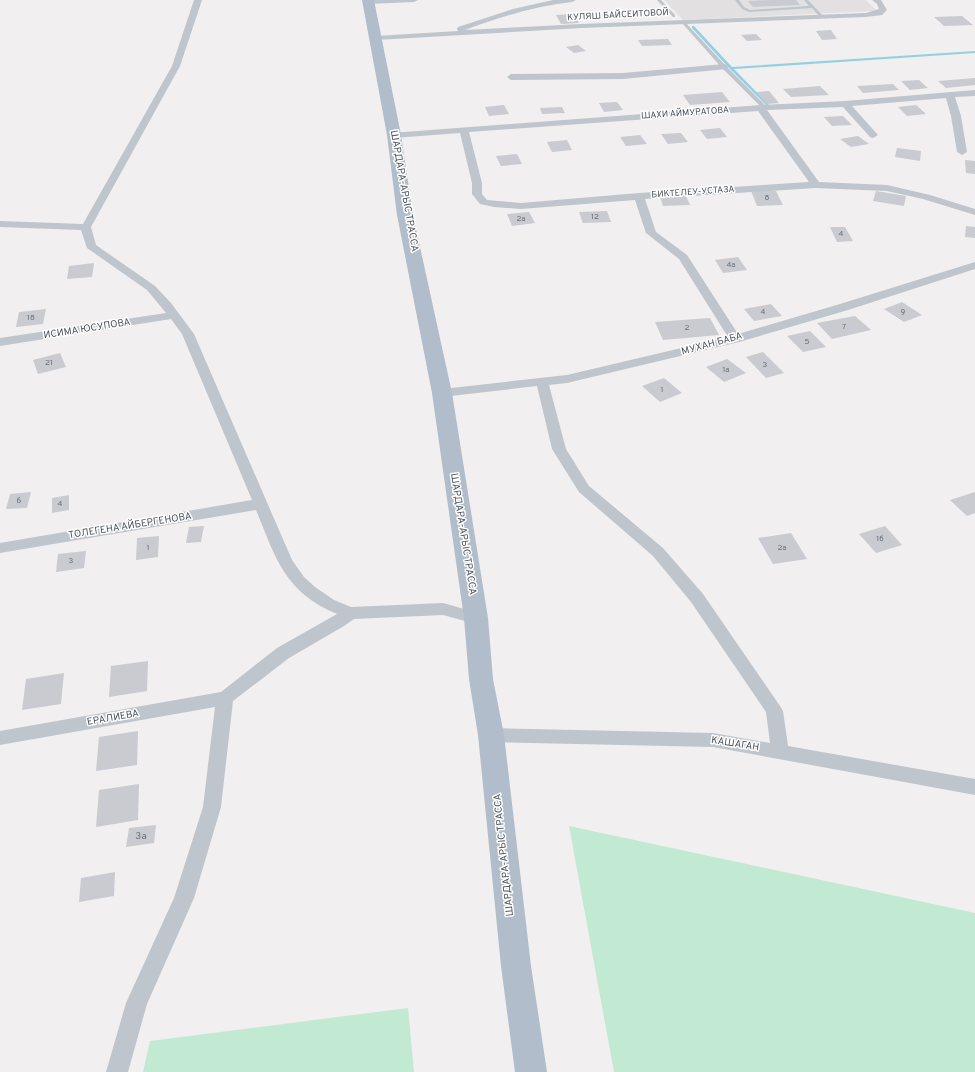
<svg xmlns="http://www.w3.org/2000/svg" width="975" height="1072" font-family="Overpass,sans-serif">
<rect width="100%" height="100%" fill="#f1efef"/>
<path fill="#e2e0e0" d="M664,0H866L877,11L683,20Z"/>
<path fill="#c2ead2" d="M569,826L975,913V1072H614Z
M408,1008L414,1072H143L150,1041Z"/>
<g fill="none" stroke-linecap="round" stroke-linejoin="round">
<path fill="#94d0e2" fill-rule="evenodd" d="M692,26H694L732,67L975,51V53L734,69L769,105L770,106L768,107L730,69L692,28Z"/>
</g>
<path fill="#c9cbd0" d="M772,0H796L800,5L753,7L748,1Z
M574,14L579,23L561,24L556,15Z
M962,16L973,25L944,26L934,17Z
M831,30L837,39L822,40L816,31Z
M756,34L762,40L747,41L741,35Z
M668,39L672,45L642,46L638,40Z
M578,45L586,51L574,53L566,47Z
M975,78V85L946,88L938,81Z
M919,80L928,88L910,90L901,81Z
M893,84L899,90L863,93L857,86Z
M820,86L829,95L791,97L783,89Z
M769,91L779,103L767,104L757,92Z
M722,92L730,102L690,105L683,95Z
M617,102L623,110L604,112L599,103Z
M504,105L509,114L489,116L485,107Z
M916,105L926,114L907,116L898,107Z
M562,107L565,113L542,114L540,108Z
M843,116L852,125L832,126L824,117Z
M720,128L727,137L707,139L700,130Z
M681,133L688,142L668,144L661,134Z
M640,135L647,144L626,146L620,137Z
M858,136L869,144L851,147L840,139Z
M567,140L572,150L552,152L547,142Z
M897,148L921,151L920,161L895,157Z
M517,154L522,164L501,166L496,156Z
M965,160L975,161V174L966,173Z
M751,191H776L783,205L757,206Z
M876,191L906,196L904,206L873,201Z
M686,196L690,205L663,206L660,197Z
M607,211L611,222L583,223L579,212Z
M529,212L535,223L512,226L507,214Z
M966,226L975,227V238L965,237Z
M830,227H845L853,241L837,242Z
M738,257L747,270L723,273L715,260Z
M94,263L92,277L67,279L69,266Z
M902,302L922,315L904,322L884,309Z
M771,304L782,316L754,321L744,309Z
M46,309L43,324L16,327L19,312Z
M855,316L871,330L832,339L817,323Z
M710,318L719,335L663,340L655,322Z
M810,331L826,347L803,352L787,336Z
M763,352L784,373L766,378L746,357Z
M60,353L66,367L38,374L33,360Z
M727,359L746,373L724,382L706,367Z
M664,378L682,393L660,402L642,386Z
M31,492L27,508L6,509L10,494Z
M975,492V513L967,516L950,500Z
M69,495V510L52,513V498Z
M204,526L201,542L186,543L189,527Z
M885,526L902,545L876,553L859,534Z
M791,533L807,559L773,564L758,538Z
M159,536L158,557L136,560L137,538Z
M86,551L84,568L56,572L58,554Z
M148,661L147,691L109,697L111,666Z
M64,673L61,704L22,710L26,679Z
M138,731L137,765L96,771L99,737Z
M139,784L138,820L96,827L99,790Z
M156,825L154,843L126,847L129,828Z
M115,872L114,896L79,902L81,878Z"/>
<g fill="none" stroke-linecap="round" stroke-linejoin="round">
<path fill="#bfc5cc" fill-rule="evenodd" d="M657,0H661L675,15V17H673Z
M735,0H739L744,7L750,10L809,6L804,0H808L823,16L820,17L812,8L749,12L742,9Z
M682,21H684L726,66L766,106V108H762L722,68L682,23Z"/>
<path fill="#bfc5cc" fill-rule="evenodd" d="M194,0H202L180,66L91,227L96,245L155,286L171,303L194,334L292,560L304,577L315,587L334,600L351,607L443,603L482,614L484,618L482,622L476,624L443,615L354,619L344,626L289,658L233,701L221,807L194,898L147,1004L128,1072H106L126,1003L174,898L203,807L215,707L0,745V731L221,692L277,648L337,614C284,592 276,558 256,510L0,553V543L252,500L182,334L171,319L0,346V338L166,313L147,290L87,248L81,230L0,227V221L83,224L172,66Z
M366,0H418L414,2L369,4H366Z
M553,0H576L572,2C535,6 500,17 465,30L581,24L866,13L879,9L877,4L872,0H881L887,10L882,15L866,17L581,28L376,40L372,38L376,36L458,31L457,29L458,27L513,9Z
M724,64L727,65L728,67L727,69L623,79L511,80L507,77L511,74L623,73Z
M975,90V96L955,97L961,116L967,152L962,155L957,152L951,116L946,98L852,106L878,135L873,138L870,137L843,107L767,110L819,182L887,185L930,195L975,209V215L923,199L887,191L816,188L645,199L656,232L687,255L738,334L840,304L975,262V269L848,310L739,342L567,383L549,385L566,449L589,486L663,548L703,594L780,706L783,711L788,746L975,779V795L713,747L491,742L485,740L482,735L485,730L491,728L713,733L770,743L766,712L691,602L653,556L579,492L552,449L537,386L442,397L437,396L435,393L437,390L442,389L567,375L728,337L679,259L646,233L635,200L521,209L494,207L480,204L472,194V183L460,133L394,138L391,137L389,135L391,133L761,105L845,101ZM758,111L809,182L639,193L521,203L487,200L482,194V183L469,132Z"/>
<path fill="#b1bdca" fill-rule="evenodd" d="M362,0H374L401,135L413,215L452,393L488,618L493,679L504,735L531,966L547,1072H515L501,966L478,735L469,679L464,618L432,393L397,215L387,135Z"/>
</g>
<g text-anchor="middle" dominant-baseline="central" stroke-width="3" stroke-linejoin="round" paint-order="stroke">
<g font-size="8" fill="#697078">
<text x="767" y="198">8</text>
<text x="595" y="217">12</text>
<text x="521" y="219">2а</text>
<text x="841" y="234">4</text>
<text x="731" y="265">4а</text>
<text x="763" y="312">4</text>
<text x="903" y="312">9</text>
<text x="31" y="318">18</text>
<text x="844" y="327">7</text>
<text x="687" y="328">2</text>
<text x="807" y="342">5</text>
<text x="49" y="363">21</text>
<text x="765" y="365">3</text>
<text x="726" y="370">1а</text>
<text x="662" y="390">1</text>
<text x="19" y="501">6</text>
<text x="60" y="504">4</text>
<text x="880" y="539">1б</text>
<text x="148" y="548">1</text>
<text x="782" y="548">2а</text>
<text x="71" y="561">3</text>
</g>
<g font-size="9" fill="#49515a" stroke="#fff">
<text transform="translate(618 15) rotate(-3)">КУЛЯШ БАЙСЕИТОВОЙ</text>
<text transform="translate(685 113) rotate(-4)">ШАХИ АЙМУРАТОВА</text>
<text transform="translate(693 192) rotate(-4)">БИКТЕЛЕУ-УСТАЗА</text>
</g>
<g font-size="10" fill="#49515a" stroke="#fff">
<text transform="translate(404 191) rotate(80)">ШАРДАРА-АРЫС ТРАССА</text>
<text transform="translate(87 329) rotate(-9)">ИСИМА ЮСУПОВА</text>
<text transform="translate(712 344) rotate(-15)">МУХАН БАБА</text>
<text transform="translate(130 526) rotate(-9)">ТОЛЕГЕНА АЙБЕРГЕНОВА</text>
<text transform="translate(463 534) rotate(81)">ШАРДАРА-АРЫС ТРАССА</text>
<text transform="translate(113 718) rotate(-10)">ЕРАЛИЕВА</text>
<text transform="translate(735 744) rotate(9)">КАШАГАН</text>
<text transform="translate(504 855) rotate(-96)">ШАРДАРА-АРЫС ТРАССА</text>
</g>
<g font-size="10" fill="#697078">
<text x="141" y="836">3а</text>
</g>
</g>
</svg>
